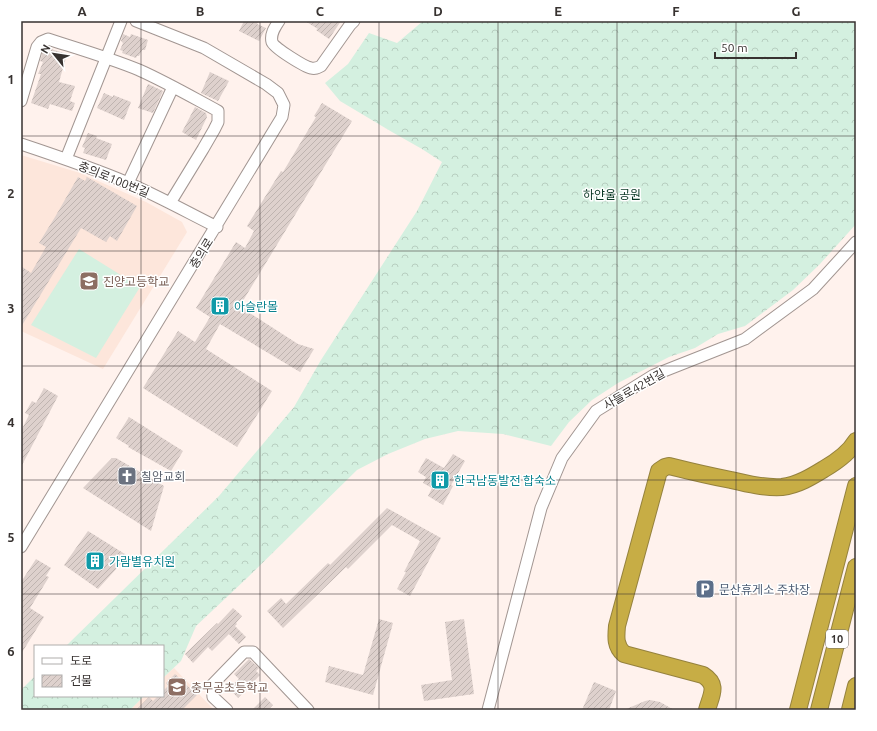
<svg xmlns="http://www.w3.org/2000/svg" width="877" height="731" font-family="Ubuntu,'Noto Sans KR',sans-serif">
<defs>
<pattern id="forest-crowns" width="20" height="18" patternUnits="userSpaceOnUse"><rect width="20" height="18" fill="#d4f0e0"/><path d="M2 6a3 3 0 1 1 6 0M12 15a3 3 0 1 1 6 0" fill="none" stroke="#b7cec0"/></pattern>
<pattern id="building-hatch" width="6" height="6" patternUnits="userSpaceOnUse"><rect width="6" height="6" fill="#ded1cd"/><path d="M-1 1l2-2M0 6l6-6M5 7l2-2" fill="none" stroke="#bfb4b0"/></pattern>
</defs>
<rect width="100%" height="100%" fill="#fff2ed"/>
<path fill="#fde6db" d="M21,155L80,173L146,202L182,222L187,232L103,369L21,331Z
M174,668L214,710H130L144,696H163V678Z"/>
<path fill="url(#forest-crowns)" d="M423,21H856V224L848,233L819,265L793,290L745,326L718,334L695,348L669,357L618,383L592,400L569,422L551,446L503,434L458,431L425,439L388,454L357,470L246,579L196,626L181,661L163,678V646H66L219,496L294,407L321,360L417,211L442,162L422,149L392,132L340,101L325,83L348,64L369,33L397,43Z
M35,676V696H144L130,710H21V690Z"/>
<path fill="#d4f0e0" d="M79,249L140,287L96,358L31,325Z"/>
<path fill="url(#building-hatch)" d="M244,21H259L257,24L266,28L259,41L239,31Z
M305,21H341L329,39L316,30L318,29Z
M123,34L130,37L131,34L148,40L145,50H142L139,56H137L136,58L122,53L123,51L120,50L123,43L121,41Z
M48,48L67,54L59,82L75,86L70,101L75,103L72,111L50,104L48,109L31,103L41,74H38L43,62L40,61L43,51Z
M210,72L229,81L218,101L201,93Z
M148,84L163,91L153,113L138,108Z
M104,93L113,97V95L131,102L124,120L97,108Z
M322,103L352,121L241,304L248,312L298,344L314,349L300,372L220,324L206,349L272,391L237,447L143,388L178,331L195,342L210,317L196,308L236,242L245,248L254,231L247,226L281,171L283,172L316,117L314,116Z
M195,107L206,113L207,117L196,140L182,132Z
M88,133L97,136L96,138L112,144L106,160L83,153L85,148L82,147Z
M78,177L85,181L87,177L137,206L117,241L110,236L106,242L81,228L21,327V266L31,273L46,247L39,243L55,217Z
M44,388L58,396L21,467V431L29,415L25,413L32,401L36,403Z
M129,417L183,451L171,471L128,447L129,446L116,438Z
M453,454L465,461L451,485L453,486L443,505L428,496L432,488L423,483L426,477L418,472L426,458L444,468Z
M112,458H116L164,486L151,531L83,488Z
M387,508L441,538L410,596L397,589L406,572H404L420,541L392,525L348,569L346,567L283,628L267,611L281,598L286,604L328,563L330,565Z
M88,531L128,556L98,589L64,565Z
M36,559L51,568L46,576L49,577L30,608L44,617L21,654V582Z
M233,608L242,616L236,623L237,624L235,626L246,637L239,644L229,634L212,651L208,647L193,663L185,654L217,623L218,624Z
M379,619L393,623L373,695L325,682L329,666L363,675Z
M464,619L474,694L424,701L421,685L452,680L445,622Z
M249,659L259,668L256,671L260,675L238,698L229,688L239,679L234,674Z
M175,674L197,695L182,710H136L149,697L153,701L158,696H163V691L168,686L166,683Z
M594,682L616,691L609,710H582Z
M265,697L273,705L268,710H252Z
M650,700L660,702L674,710H624L645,701Z"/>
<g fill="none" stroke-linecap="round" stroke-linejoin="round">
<g stroke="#a29692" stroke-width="13">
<path id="minor" d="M279,21C275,27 270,34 272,42C274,48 305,67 311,68C315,69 317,68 321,66L350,25L354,21
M21,101L37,47L41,42L48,39C79,49 110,58 139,70C166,82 192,97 218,111V122L214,130L203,149L170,203
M21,144C57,156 93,168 128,183C158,196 187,212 217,227
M66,159L121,21
M128,183L173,87
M21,547C107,403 196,261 282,117L284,105L278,93L266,84L204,48L136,21
M227,710L213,697L212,685L244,652H253L308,710
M488,710L541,508L562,458L596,411L654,375L745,339L813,289L856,242"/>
</g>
<g stroke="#95823e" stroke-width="18">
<path id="highway" d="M707,710C711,695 719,685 703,675L624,654C615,646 616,637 617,626L659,471L665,467L669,466C689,471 710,476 731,480C748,484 765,488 782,487C798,485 811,477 824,469C836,462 849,453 856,441
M798,710L856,486
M819,710L856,567
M850,710L856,686"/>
</g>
<use href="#minor" stroke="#fff" stroke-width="11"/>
<use href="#highway" stroke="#c7ad45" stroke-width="16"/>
</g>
<path fill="none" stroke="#373230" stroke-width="1" stroke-opacity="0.55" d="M141,21V646M260,21V710M379,21V710M498,21V710M617,21V710M736,21V710M21,136H856M21,251H856M21,366H856M21,480H856M21,594H856M141,696V710"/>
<defs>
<g id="school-square" transform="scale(1)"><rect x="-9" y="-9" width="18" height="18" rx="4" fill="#8d6e63" stroke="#fff"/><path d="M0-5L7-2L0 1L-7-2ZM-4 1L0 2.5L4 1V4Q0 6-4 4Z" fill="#fff"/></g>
<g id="building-square" transform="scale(1)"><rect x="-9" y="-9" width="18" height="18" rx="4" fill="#0f9aa8" stroke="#fff"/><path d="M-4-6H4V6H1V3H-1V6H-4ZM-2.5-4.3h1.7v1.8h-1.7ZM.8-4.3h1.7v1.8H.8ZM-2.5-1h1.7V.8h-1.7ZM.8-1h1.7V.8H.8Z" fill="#fff"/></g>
<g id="church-square" transform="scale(1)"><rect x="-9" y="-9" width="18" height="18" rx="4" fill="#6b7280" stroke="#fff"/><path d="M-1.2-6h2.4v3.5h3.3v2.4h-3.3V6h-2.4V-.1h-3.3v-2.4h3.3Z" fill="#fff"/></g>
<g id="parking-square" transform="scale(1)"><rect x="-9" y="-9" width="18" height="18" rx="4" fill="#5c6f8a" stroke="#fff"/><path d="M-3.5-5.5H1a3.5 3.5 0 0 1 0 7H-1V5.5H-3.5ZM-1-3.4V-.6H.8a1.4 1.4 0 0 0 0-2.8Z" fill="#fff"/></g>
</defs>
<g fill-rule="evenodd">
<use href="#school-square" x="89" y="281"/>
<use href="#building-square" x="220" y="306"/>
<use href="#church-square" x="127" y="476"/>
<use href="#building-square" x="440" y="480"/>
<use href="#building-square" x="95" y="561"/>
<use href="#parking-square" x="705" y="589"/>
<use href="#school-square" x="177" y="687"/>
</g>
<g text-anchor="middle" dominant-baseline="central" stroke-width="3" stroke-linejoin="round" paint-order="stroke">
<rect fill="#fff" stroke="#73706e" stroke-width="1" x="826" y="630" width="22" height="18" rx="3"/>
<g font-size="11" font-weight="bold" fill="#373230">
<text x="837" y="639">10</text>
</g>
<g font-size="12" fill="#373230" stroke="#fff">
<text transform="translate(114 179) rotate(22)">충의로100번길</text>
<text transform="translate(201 253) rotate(-58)">충의로</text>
<text transform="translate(634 389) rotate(-30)">사들로42번길</text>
</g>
<g font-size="12" fill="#093824" stroke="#fff">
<text x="612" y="194">하얀울 공원</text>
</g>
<g font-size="12" fill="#785e54" stroke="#fff" text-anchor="start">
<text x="103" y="281">진양고등학교</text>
<text x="191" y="687">충무공초등학교</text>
</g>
<g font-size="12" fill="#0d838f" stroke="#fff" text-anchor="start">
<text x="234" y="306">아슬란몰</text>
<text x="454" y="480">한국남동발전 합숙소</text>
<text x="109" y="561">가람별유치원</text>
</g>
<g font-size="12" fill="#5b616d" stroke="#fff" text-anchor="start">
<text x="141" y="476">칠암교회</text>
</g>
<g font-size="12" fill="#4e5e75" stroke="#fff" text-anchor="start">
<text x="719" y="589">문산휴게소 주차장</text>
</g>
</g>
<rect width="877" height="731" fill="none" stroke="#ffffff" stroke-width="44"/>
<rect x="34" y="645" width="130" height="52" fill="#ffffff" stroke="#afadac"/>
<rect x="42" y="658" width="20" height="6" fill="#ffffff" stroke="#afadac"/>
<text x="70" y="665" font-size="12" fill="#373230">도로</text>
<rect x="42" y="675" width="20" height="12" fill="url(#building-hatch)" stroke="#afadac"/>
<text x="70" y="685" font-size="12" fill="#373230">건물</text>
<g transform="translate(54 54) rotate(300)" stroke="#ffffff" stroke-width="3" paint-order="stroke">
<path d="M0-3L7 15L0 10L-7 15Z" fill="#373230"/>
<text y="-6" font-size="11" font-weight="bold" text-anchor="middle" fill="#373230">N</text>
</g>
<path d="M715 52v6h81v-6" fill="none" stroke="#373230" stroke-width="2"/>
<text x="721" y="52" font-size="12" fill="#373230" stroke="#ffffff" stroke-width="3" paint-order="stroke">50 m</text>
<rect x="22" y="22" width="833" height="687" fill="none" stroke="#373230" stroke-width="1.5"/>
<g font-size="13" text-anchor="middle" font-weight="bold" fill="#373230">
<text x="82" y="16">A</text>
<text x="200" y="16">B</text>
<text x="320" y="16">C</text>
<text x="438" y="16">D</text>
<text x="558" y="16">E</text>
<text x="676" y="16">F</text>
<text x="796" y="16">G</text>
<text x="11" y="84">1</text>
<text x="11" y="198">2</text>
<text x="11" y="313">3</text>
<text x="11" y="427">4</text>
<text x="11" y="542">5</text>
<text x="11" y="656">6</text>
</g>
</svg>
